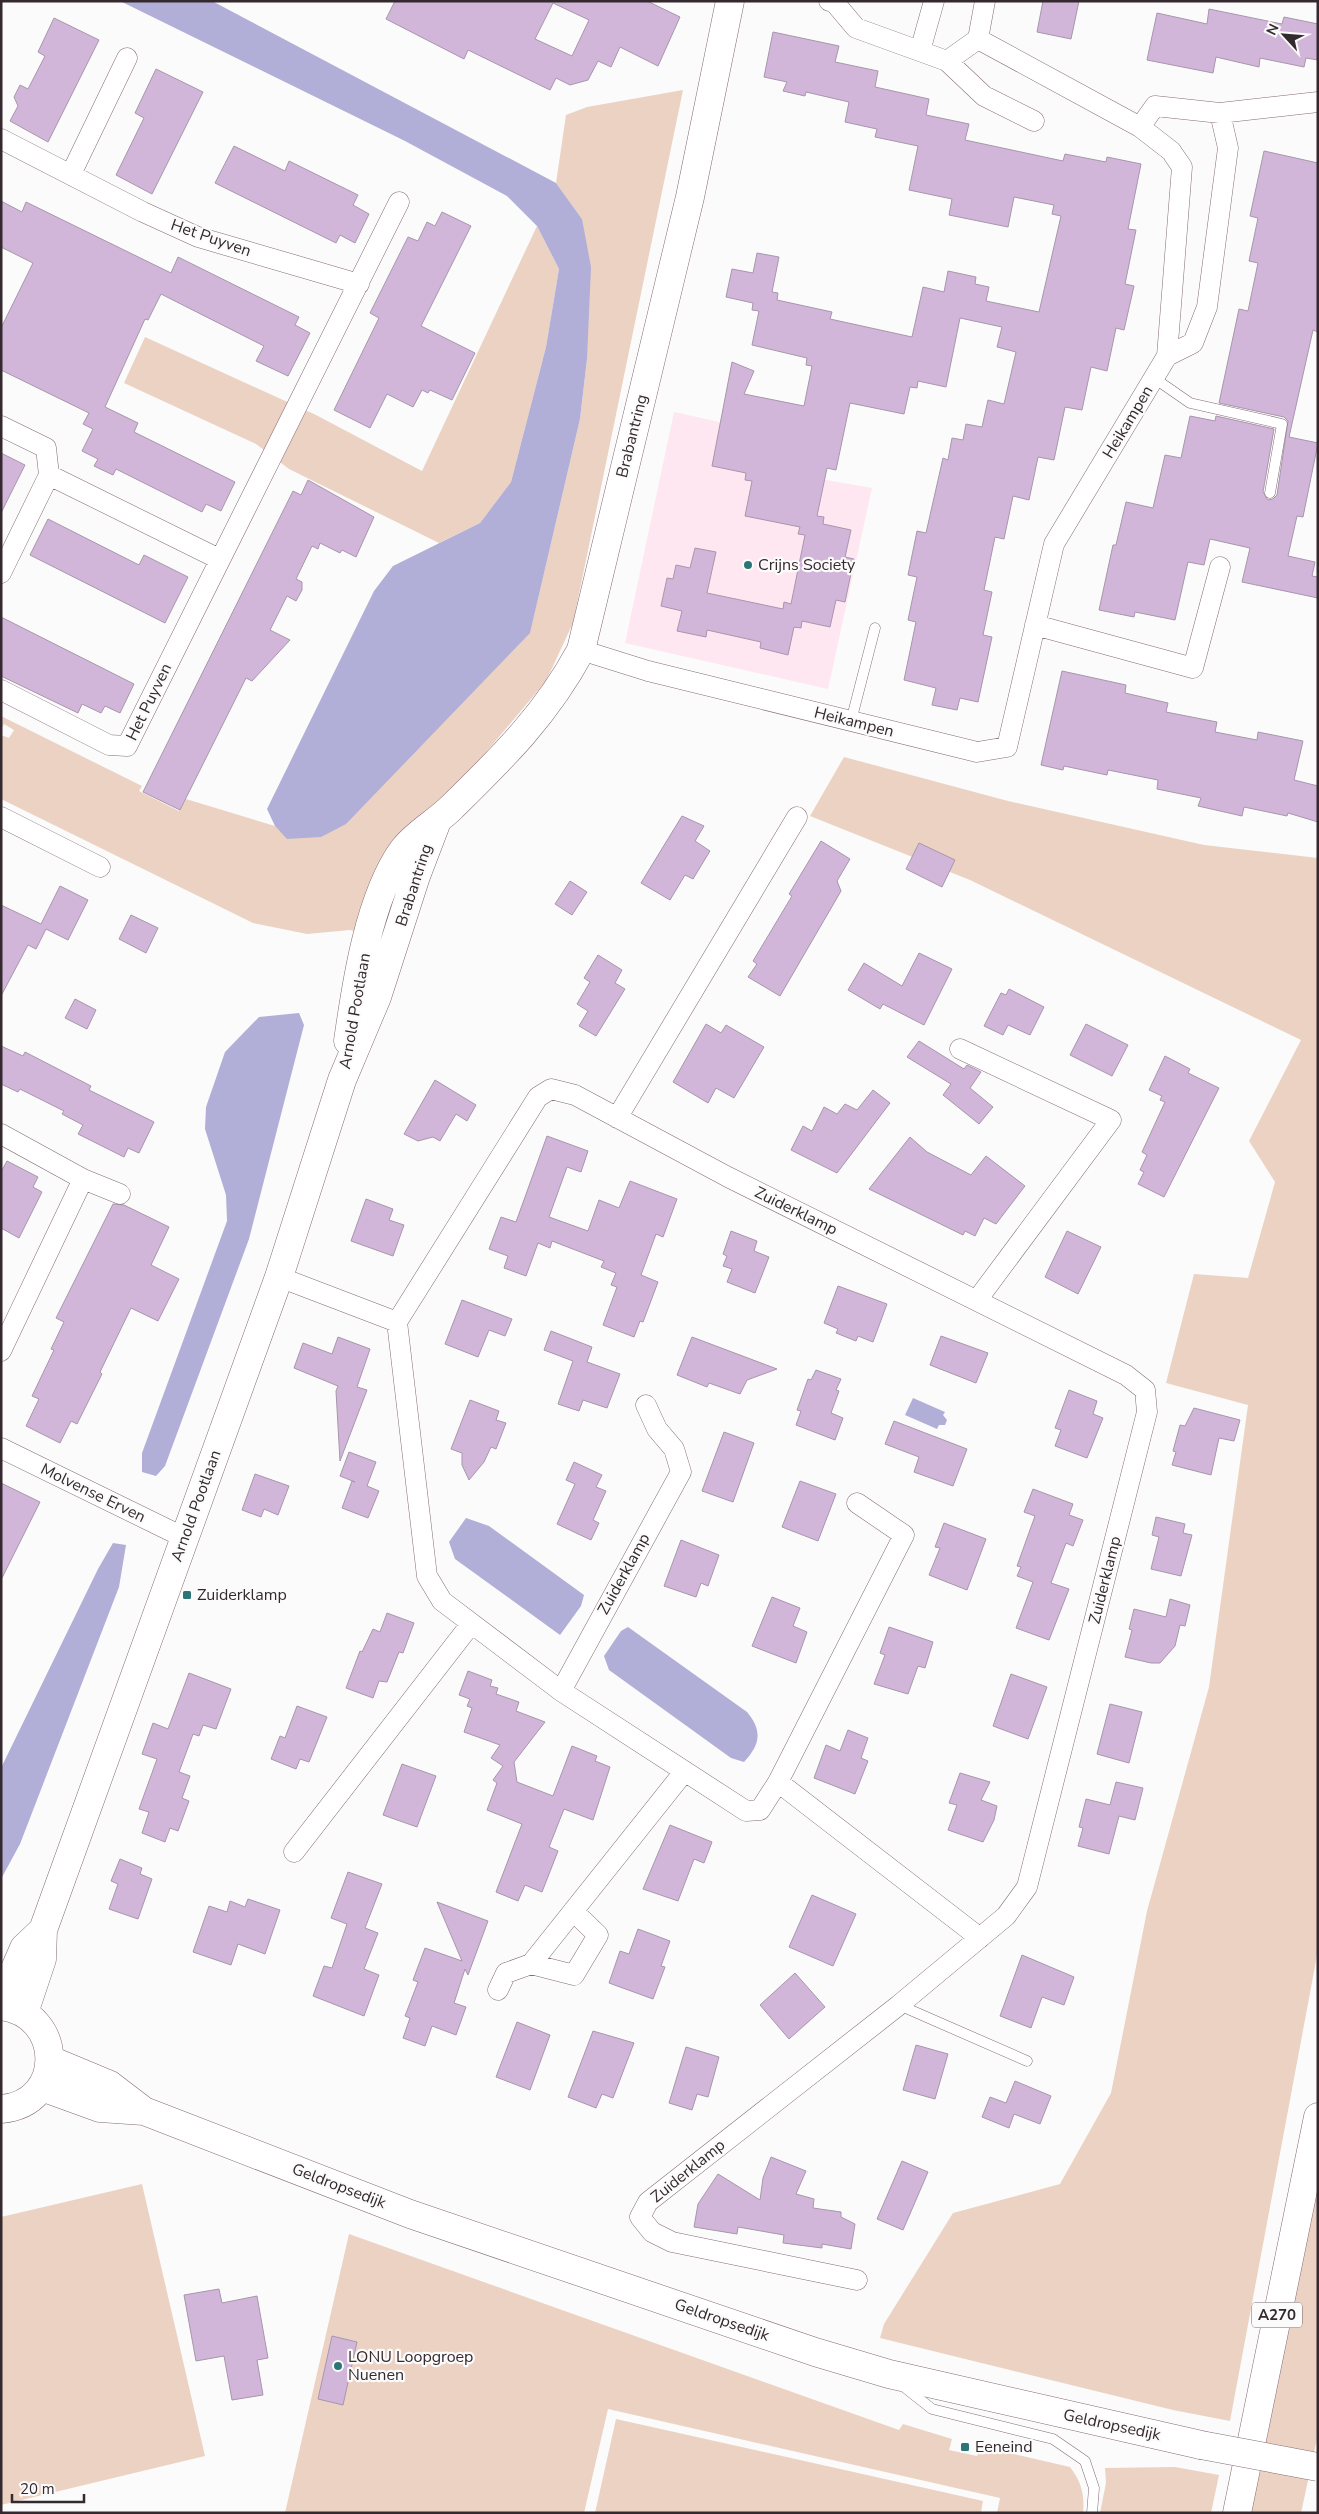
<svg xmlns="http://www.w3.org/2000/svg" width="1319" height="2514" font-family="'Nunito Sans',sans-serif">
<rect width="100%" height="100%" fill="#fbfbfb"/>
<path fill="#fee7f1" d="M674,412L815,443L809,477L872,488L828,689L625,643Z"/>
<path fill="#ecd2c3" d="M683,90L573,623L546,681L450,795L362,933L350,930L307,934L253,923L1,799V735L9,738L14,730L4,724L1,730V716L142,786L139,791L179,811L186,799L275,826L288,839L530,632L580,419L587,359L582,219L556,183L566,115L587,107Z
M537,226L559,269L546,347L511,482L480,523L439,543L289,469L256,444L124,383L145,337L316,415L422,471Z
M844,757L1008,801L1204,845L1318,858V1950L1230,2421L1173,2410L880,2338L884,2324L953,2213L1060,2184L1111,2093L1147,1911L1209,1687L1248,1405L1166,1383L1194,1274L1248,1278L1275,1182L1249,1141L1301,1040L970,880L810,816Z
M1318,2175V2434L1301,2513H1251Z
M142,2184L205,2456L1,2505V2217Z
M349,2234L899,2430L903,2424L952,2439L949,2450L977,2456L980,2446L1070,2467C1081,2481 1085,2495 1083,2513H997L1000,2498L608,2409L584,2513H285Z
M616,2419L983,2501L981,2513H595Z
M1175,2467L1219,2475L1211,2513H1100L1106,2483L1105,2468Z"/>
<path fill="#b1aed7" d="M120,1H212L556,183L582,219L591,267L587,359L580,419L530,633L346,824L321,837L287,839L275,826L267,809L374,591L393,566L480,523L511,482L546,347L559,269L537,226L507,196L405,141Z
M299,1013L304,1025L249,1239L165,1466L156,1476L142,1472V1453L227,1221L226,1195L205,1129L206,1107L225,1052L259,1017Z
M913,1398L945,1412L943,1415L947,1420L945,1425H939L937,1429L905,1415Z
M466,1518L489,1526L584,1595L581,1606L560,1635L455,1559L449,1542Z
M113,1543L126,1545L119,1587L20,1844L1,1879V1768L98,1569Z
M628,1627L747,1712C763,1731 760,1745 744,1762L731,1758L609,1670L604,1656L621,1631Z"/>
<path fill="#d2b6da" stroke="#a796ac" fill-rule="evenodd" d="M395,1H647L680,17L658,66L620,47L611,67L598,61L588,80L570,85L556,78L550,90L468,50L464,59L386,19ZM553,3L589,20L572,56L535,39Z
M1043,1H1079L1071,39L1037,32Z
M1209,9L1282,24L1284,17L1318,24V60L1306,58L1304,67L1260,58L1259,67L1216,57L1213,73L1147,60L1157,13L1207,24Z
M54,18L99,40L48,142L10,121L18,106L14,97L20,85L28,89L45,56L38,52Z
M773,32L839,46L835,62L878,71L875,87L929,99L926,115L969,124L965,140L1063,161L1065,154L1106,162L1107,157L1141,164L1128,229L1136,230L1125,284L1134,286L1124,330L1116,328L1107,371L1091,367L1082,410L1065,407L1054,460L1038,457L1029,500L1013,496L1004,539L995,537L984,590L992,592L983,635L992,637L978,702L960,698L957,710L932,705L936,688L904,680L916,622L908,620L917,577L908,575L917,531L926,533L943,458L948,460L952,438L963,440L966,424L982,427L988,400L1004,404L1016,352L997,347L1002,327L960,318L946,387L918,381L917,388L910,387L904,414L850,403L836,470L827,468L817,516L824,517L823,524L851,530L845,557L854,559L845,602L836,600L830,627L802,621L801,628L794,627L788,655L760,648L761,642L707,630L706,637L677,631L682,611L661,606L667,578L673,579L676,565L690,568L695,548L716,552L707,593L783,609L784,602L791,604L805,535L798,534L800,527L745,516L752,481L745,480L746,473L712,466L732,362L754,371L744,394L804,406L812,366L806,365L807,358L752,345L759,311L752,310L753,303L726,297L732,269L753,273L757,253L779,257L772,292L778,293L777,300L832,312L830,319L912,337L923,287L944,292L948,271L976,277L975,284L989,287L986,301L1039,312L1061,216L1052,214L1054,205L1014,197L1008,227L949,215L952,199L909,190L918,146L875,137L877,129L845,122L849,102L806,92L805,96L783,91L787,82L764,77Z
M156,69L203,92L152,194L116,175L144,118L135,113Z
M234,146L285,171L289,161L358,195L353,205L369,214L355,243L340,235L336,243L215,183Z
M1264,151L1318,163V332L1313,330L1289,437L1318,443L1303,517L1297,516L1288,556L1315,562L1312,576L1318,577V598L1242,582L1250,548L1210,539L1204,565L1188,562L1175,620L1135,612L1134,617L1099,610L1113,545H1116L1126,502L1153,508L1165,455L1181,458L1190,416L1215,421L1216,416L1274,429L1263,492L1268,500L1273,499L1277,495L1288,421L1284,417L1219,403L1239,309L1248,311L1258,263L1249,261L1258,218L1250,216Z
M1,201L22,212L26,202L171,273L178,257L299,317L295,325L310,333L288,376L256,361L264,346L161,294L148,320L145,319L105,407L138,423L134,432L235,482L221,511L206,504L202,512L116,469L113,475L94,466L98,459L82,451L93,429L83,424L89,413L1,370V328L33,263L1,247Z
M442,212L471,226L421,326L475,353L452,400L430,390L428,393L422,390L413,407L387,394L370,428L334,410L379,318L370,313L408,237L418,241L427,222L435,226Z
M1,453L25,465L1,513Z
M308,480L374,517L356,557L342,550L340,553L320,543L318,549L312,546L296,579L302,582V590L296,601L287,596L270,630L290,640L252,681L246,678L180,810L143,792L293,491L301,495Z
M48,519L139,565L144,555L188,577L165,623L30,555Z
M1,617L134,684L120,713L105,706L101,713L82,704L78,713L1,676Z
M1062,671L1126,685L1125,693L1168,703L1166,712L1217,722L1215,732L1257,740L1258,732L1303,741L1294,780L1318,786V822L1288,813L1287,816L1244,807L1242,816L1198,806L1201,798L1157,789L1158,780L1108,770L1107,775L1064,766L1063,770L1041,765Z
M682,816L704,826L695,841L710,851L693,879L685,875L670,900L641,883Z
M821,841L850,859L837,881L841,891L780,996L748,977L757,964L753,961L792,896L789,894Z
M919,843L955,860L942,887L906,869Z
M570,881L587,892L572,915L555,904Z
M60,886L88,900L68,940L46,929L36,949L28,945L1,996V905L41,924Z
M131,915L158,928L146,953L119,939Z
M919,953L952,969L924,1025L883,1004L880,1009L848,990L864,963L902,986Z
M598,955L622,970L615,983L625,989L596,1036L579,1026L588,1011L577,1004L590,982L584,978Z
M1009,989L1044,1007L1030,1035L1008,1025L1003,1035L984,1026L1001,993L1006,995Z
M75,999L96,1010L87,1029L65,1018Z
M706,1024L721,1033L726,1025L764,1047L734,1098L716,1088L708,1103L673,1082Z
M1086,1024L1128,1045L1112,1076L1070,1055Z
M919,1041L964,1069L967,1065L981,1072L970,1088L993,1107L979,1124L943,1095L951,1084L907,1057Z
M1,1046L23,1056L25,1052L91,1086L89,1090L154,1122L139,1153L128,1148L124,1157L78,1134L83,1125L62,1114L64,1111L20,1089L18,1092L1,1084Z
M1165,1056L1190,1069L1188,1073L1219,1088L1164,1197L1138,1184L1144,1172L1140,1170L1147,1155L1142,1152L1165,1102L1160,1100L1162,1096L1149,1090Z
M435,1080L476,1105L467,1121L456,1114L440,1141L433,1137L418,1141L404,1134Z
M873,1090L890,1103L837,1173L791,1150L803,1126L812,1131L824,1107L837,1114L845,1104L857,1110Z
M547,1136L588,1151L581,1172L567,1167L549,1217L588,1231L599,1200L619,1208L630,1181L677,1199L663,1237L656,1234L641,1275L658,1282L643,1322L640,1321L634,1337L603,1325L617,1287L611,1285L616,1273L601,1267L604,1261L552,1241L550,1248L538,1243L526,1276L504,1268L508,1256L489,1249L501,1217L516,1222Z
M910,1137L927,1152L971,1175L986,1156L1025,1186L996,1224L984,1218L975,1236L965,1231L963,1235L869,1189Z
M7,1161L38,1177L33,1187L42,1192L19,1238L1,1228V1172Z
M366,1199L393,1209L389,1220L404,1225L393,1256L351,1241Z
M113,1204L124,1205L169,1227L151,1265L179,1279L158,1321L131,1308L100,1372L102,1374L77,1424L71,1421L60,1443L26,1426L39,1399L32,1396L54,1350L51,1349L64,1322L56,1318Z
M731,1231L757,1241L754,1251L769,1257L755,1293L727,1282L732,1269L723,1266L727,1256L723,1254Z
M1067,1231L1101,1247L1078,1294L1045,1277Z
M838,1286L887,1304L873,1342L858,1336L856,1341L836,1333L838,1329L824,1323Z
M462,1300L512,1319L505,1336L489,1330L478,1357L445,1344Z
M551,1331L592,1347L587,1362L620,1374L607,1408L583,1400L579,1411L558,1404L573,1361L544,1350Z
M941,1336L988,1353L976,1383L930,1365Z
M338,1337L370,1349L357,1387L367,1390L340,1461L336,1391L338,1386L294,1368L303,1343L332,1354Z
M692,1337L777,1369L747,1380L740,1394L709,1383L707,1387L677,1375Z
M816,1370L841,1379L836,1390L839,1391L831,1413L843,1418L835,1440L796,1425L801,1411L797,1410L808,1379L811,1380Z
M1069,1390L1097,1401L1093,1414L1103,1418L1087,1458L1055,1446L1061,1430L1055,1428Z
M470,1400L499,1411L496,1420L506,1423L496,1449L491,1447L484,1462L469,1480L462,1465V1453L451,1449Z
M1194,1408L1240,1420L1234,1441L1219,1438L1211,1475L1172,1465L1176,1452L1173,1451L1180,1425L1185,1426Z
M894,1421L967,1449L953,1486L914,1472L919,1457L885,1444Z
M724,1432L754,1443L733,1502L702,1491Z
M349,1452L376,1462L367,1486L379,1491L368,1518L342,1508L352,1481L355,1482L340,1476Z
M574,1462L602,1475L596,1487L606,1491L593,1520L599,1523L591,1540L557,1524L575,1484L566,1480Z
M255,1474L289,1486L278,1515L264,1509L261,1517L242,1510Z
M800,1481L836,1494L818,1541L782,1527Z
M1,1483L40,1502L1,1580Z
M1033,1489L1073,1504L1069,1515L1083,1520L1073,1546L1066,1543L1051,1583L1069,1589L1049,1640L1016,1628L1033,1582L1017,1576L1021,1567L1017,1566L1035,1516L1024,1512Z
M1156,1517L1185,1524L1183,1533L1192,1535L1181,1576L1151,1569L1159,1537L1152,1535Z
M944,1523L986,1539L967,1590L929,1575L940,1548L935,1547Z
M681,1540L719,1555L708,1586L701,1583L696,1597L664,1586Z
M772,1597L800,1608L793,1626L807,1632L796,1663L752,1646Z
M1170,1599L1190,1605L1185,1626L1180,1625L1175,1646L1160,1663H1151L1125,1657L1132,1630L1129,1629L1134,1609L1166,1617Z
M387,1613L414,1623L403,1653L399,1652L387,1682L379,1681L373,1698L346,1688L360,1651L362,1652L373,1629L380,1632Z
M889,1627L933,1642L925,1668L918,1666L908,1694L874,1684L885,1655L880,1653Z
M468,1671L492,1680L490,1686L498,1688L496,1694L519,1702L516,1711L545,1722L514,1762L517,1782L553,1796L572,1746L597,1756L595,1761L610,1767L593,1820L564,1809L549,1847L558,1851L542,1892L525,1885L518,1901L496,1892L522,1824L487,1810L497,1783L493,1780L503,1766L491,1758L500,1745L464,1732L472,1708L467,1706L470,1699L459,1695Z
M189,1673L231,1689L216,1729L203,1725L199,1736L193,1734L179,1772L190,1776L182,1798L189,1801L178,1831L170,1828L165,1842L142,1833L149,1812L139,1809L157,1759L142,1754L153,1723L168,1729Z
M1011,1674L1047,1687L1028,1739L993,1726Z
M1110,1704L1142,1712L1129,1763L1097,1754Z
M297,1706L327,1717L309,1762L300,1759L296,1769L271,1759L280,1736L285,1738Z
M848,1730L868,1738L861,1758L868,1761L855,1794L814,1778L826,1745L840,1751Z
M402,1764L436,1776L417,1827L383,1815Z
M960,1773L990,1782L981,1800L997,1806L994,1820L983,1842L948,1830L957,1805L949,1803Z
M1116,1782L1143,1788L1135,1820L1119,1816L1109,1854L1078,1846L1083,1828L1079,1827L1086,1799L1110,1805Z
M670,1825L712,1842L704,1863L694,1859L678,1901L643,1889Z
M120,1859L142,1868L140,1874L152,1879L138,1919L109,1909L118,1884L111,1881Z
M348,1872L382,1884L365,1928L378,1933L364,1969L379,1975L364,2016L313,1996L324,1966L332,1968L347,1924L331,1918Z
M812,1895L856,1914L833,1966L789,1947Z
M248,1899L280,1910L265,1954L238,1944L231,1965L193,1952L209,1906L227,1912L230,1901L245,1907Z
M437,1902L488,1921L468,1975L465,1969L454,2003L466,2007L456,2035L432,2026L425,2046L403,2038L410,2018L405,2016L418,1982L413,1980L425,1948L462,1961Z
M638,1929L670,1941L661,1966L665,1967L653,1999L609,1983L620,1951L629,1954Z
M1022,1955L1074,1977L1064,2005L1042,1997L1031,2028L1000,2016Z
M795,1973L825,2007L789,2039L760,2005Z
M517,2022L550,2035L530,2090L496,2077Z
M593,2031L634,2043L613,2098L602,2094L596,2108L568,2097Z
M916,2045L948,2054L935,2099L903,2090Z
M686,2047L719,2057L708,2097L697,2094L692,2110L669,2103Z
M1015,2081L1051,2096L1040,2124L1014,2114L1009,2128L982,2117L990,2097L1006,2103Z
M771,2157L806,2171L796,2194L814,2199L813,2208L841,2212V2217L855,2224L851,2249L822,2244V2248L783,2243L784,2235L738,2227L737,2234L694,2227L698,2204L718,2174L760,2200L763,2178Z
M902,2161L928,2172L903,2230L877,2219Z
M219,2289L222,2303L257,2296L268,2358L257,2360L263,2395L232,2400L224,2356L196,2361L184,2295Z
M332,2336L357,2342L343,2405L318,2399Z"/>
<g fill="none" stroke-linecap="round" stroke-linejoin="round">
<g stroke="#856b76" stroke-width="11">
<path id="lane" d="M1154,378L1190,403L1282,424L1270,493
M851,721L875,628
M899,2005L1027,2061
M903,2386L932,2409L1053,2439L1085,2461L1094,2488L1092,2513"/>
</g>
<g stroke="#856b76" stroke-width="21">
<path id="street" d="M829,1L834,2L856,28L947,61L978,39
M920,51L934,1
M947,61L984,96L1034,121
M1140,127L1155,106L1220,113L1318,102
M1,139L143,212L198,237L359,284
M71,174L127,58
M1167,356L1193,343L1207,307L1228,148L1220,113
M1,426L46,448L49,475L219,559
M1,573L49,475
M1035,625L1193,668L1220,567
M581,650L648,671L977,752L1007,747L1054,544L1167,356L1182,167L1171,151L1140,127L978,39L985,1
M1,690L109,745L127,746L399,202
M1,817L100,867
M960,1049L1111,1120L977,1300
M617,1118L797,817
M1,1134L83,1179
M279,1277L397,1322L538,1097L551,1089L575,1095L728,1177L1126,1375L1145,1390L1147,1412L1027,1887L1006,1916L899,2005L648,2202L640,2217L652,2232L672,2242L857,2280
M397,1322L427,1576L442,1601L561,1691L746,1811L760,1810L778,1782L904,1535L857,1503
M1,1351L83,1179L120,1194
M1,1448L185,1538
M561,1691L681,1472L674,1449L657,1429L646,1405
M778,1782L980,1938
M294,1852L471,1624
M531,1964L684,1772
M498,1990L506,1973L531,1964L574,1975L598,1935L573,1911"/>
</g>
<g stroke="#856b76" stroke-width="29">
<path id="secondary" d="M348,1041C356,984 369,897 403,850C416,833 437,822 452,807C503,757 547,714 581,650L690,197L730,1
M1,2001L24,1948L43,1930
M1,2006C65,2014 66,2104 1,2109
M24,2013L42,1959L43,1930L279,1277L342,1080L377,997L416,876L437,821
M50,2060L110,2085L144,2111L410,2214L815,2352L889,2374L1201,2445
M42,2087L100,2108L144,2111"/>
</g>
<g stroke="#856b76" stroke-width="29">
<path id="highway" d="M1237,2513L1318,2117"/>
</g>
<use href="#lane" stroke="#fff" stroke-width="10"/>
<use href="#street" stroke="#fff" stroke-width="20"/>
<use href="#secondary" stroke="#fff" stroke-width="28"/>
<use href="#highway" stroke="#fff" stroke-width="28"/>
<g stroke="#856b76" stroke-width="29" stroke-linecap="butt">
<path id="secondary-bridge" d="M1201,2445L1318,2467"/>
</g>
<use href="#secondary-bridge" stroke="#fff" stroke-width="28"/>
</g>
<g fill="#2b7576" stroke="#fbfbfb" stroke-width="2">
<circle cx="748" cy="565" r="5"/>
<rect x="182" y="1590" width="10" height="10" rx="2.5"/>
<circle cx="338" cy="2366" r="5"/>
<rect x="960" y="2442" width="10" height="10" rx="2.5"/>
</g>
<g text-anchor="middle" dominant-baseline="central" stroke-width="4.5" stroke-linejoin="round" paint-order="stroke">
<rect fill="#fbfbfb" stroke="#70686c" stroke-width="1" x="1252" y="2302.5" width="50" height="25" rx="4"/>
<g font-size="15" font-weight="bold" fill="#34292e">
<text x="1277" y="2315">A270</text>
</g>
<g font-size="16" fill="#34292e" stroke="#fbfbfb">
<text transform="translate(211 238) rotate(19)">Het Puyven</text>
<text transform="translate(1128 422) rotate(-59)">Heikampen</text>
<text transform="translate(632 436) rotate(-76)">Brabantring</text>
<text transform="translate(149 702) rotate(-64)">Het Puyven</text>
<text transform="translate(854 722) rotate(14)">Heikampen</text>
<text transform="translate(414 885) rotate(-72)">Brabantring</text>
<text transform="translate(355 1011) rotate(-80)">Arnold Pootlaan</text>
<text transform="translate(796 1211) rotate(26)">Zuiderklamp</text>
<text transform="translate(93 1493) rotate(26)">Molvense Erven</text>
<text transform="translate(196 1506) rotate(-70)">Arnold Pootlaan</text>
<text transform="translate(624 1574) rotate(-61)">Zuiderklamp</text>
<text transform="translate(1105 1580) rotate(-76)">Zuiderklamp</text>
<text transform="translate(688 2171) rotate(-39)">Zuiderklamp</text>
<text transform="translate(339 2186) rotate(21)">Geldropsedijk</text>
<text transform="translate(722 2320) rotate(19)">Geldropsedijk</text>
<text transform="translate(1112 2425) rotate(12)">Geldropsedijk</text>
</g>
<g font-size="16" fill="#34292e" stroke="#fbfbfb" text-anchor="start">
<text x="758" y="565">Crijns Society</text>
<text x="197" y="1595">Zuiderklamp</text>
<text x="348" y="2357">LONU Loopgroep<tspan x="348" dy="18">Nuenen</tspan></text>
<text x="975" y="2447">Eeneind</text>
</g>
</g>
<rect width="1319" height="2514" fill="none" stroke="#34292e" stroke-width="5"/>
<g transform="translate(1284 35) rotate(296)" stroke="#fbfbfb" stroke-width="4" paint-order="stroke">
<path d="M0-4L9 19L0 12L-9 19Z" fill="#34292e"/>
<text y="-8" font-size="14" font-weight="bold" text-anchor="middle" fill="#34292e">N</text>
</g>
<path d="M12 2494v8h72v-8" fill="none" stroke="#34292e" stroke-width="2.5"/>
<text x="20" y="2494" font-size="15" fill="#34292e" stroke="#fbfbfb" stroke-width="4" paint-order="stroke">20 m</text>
</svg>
